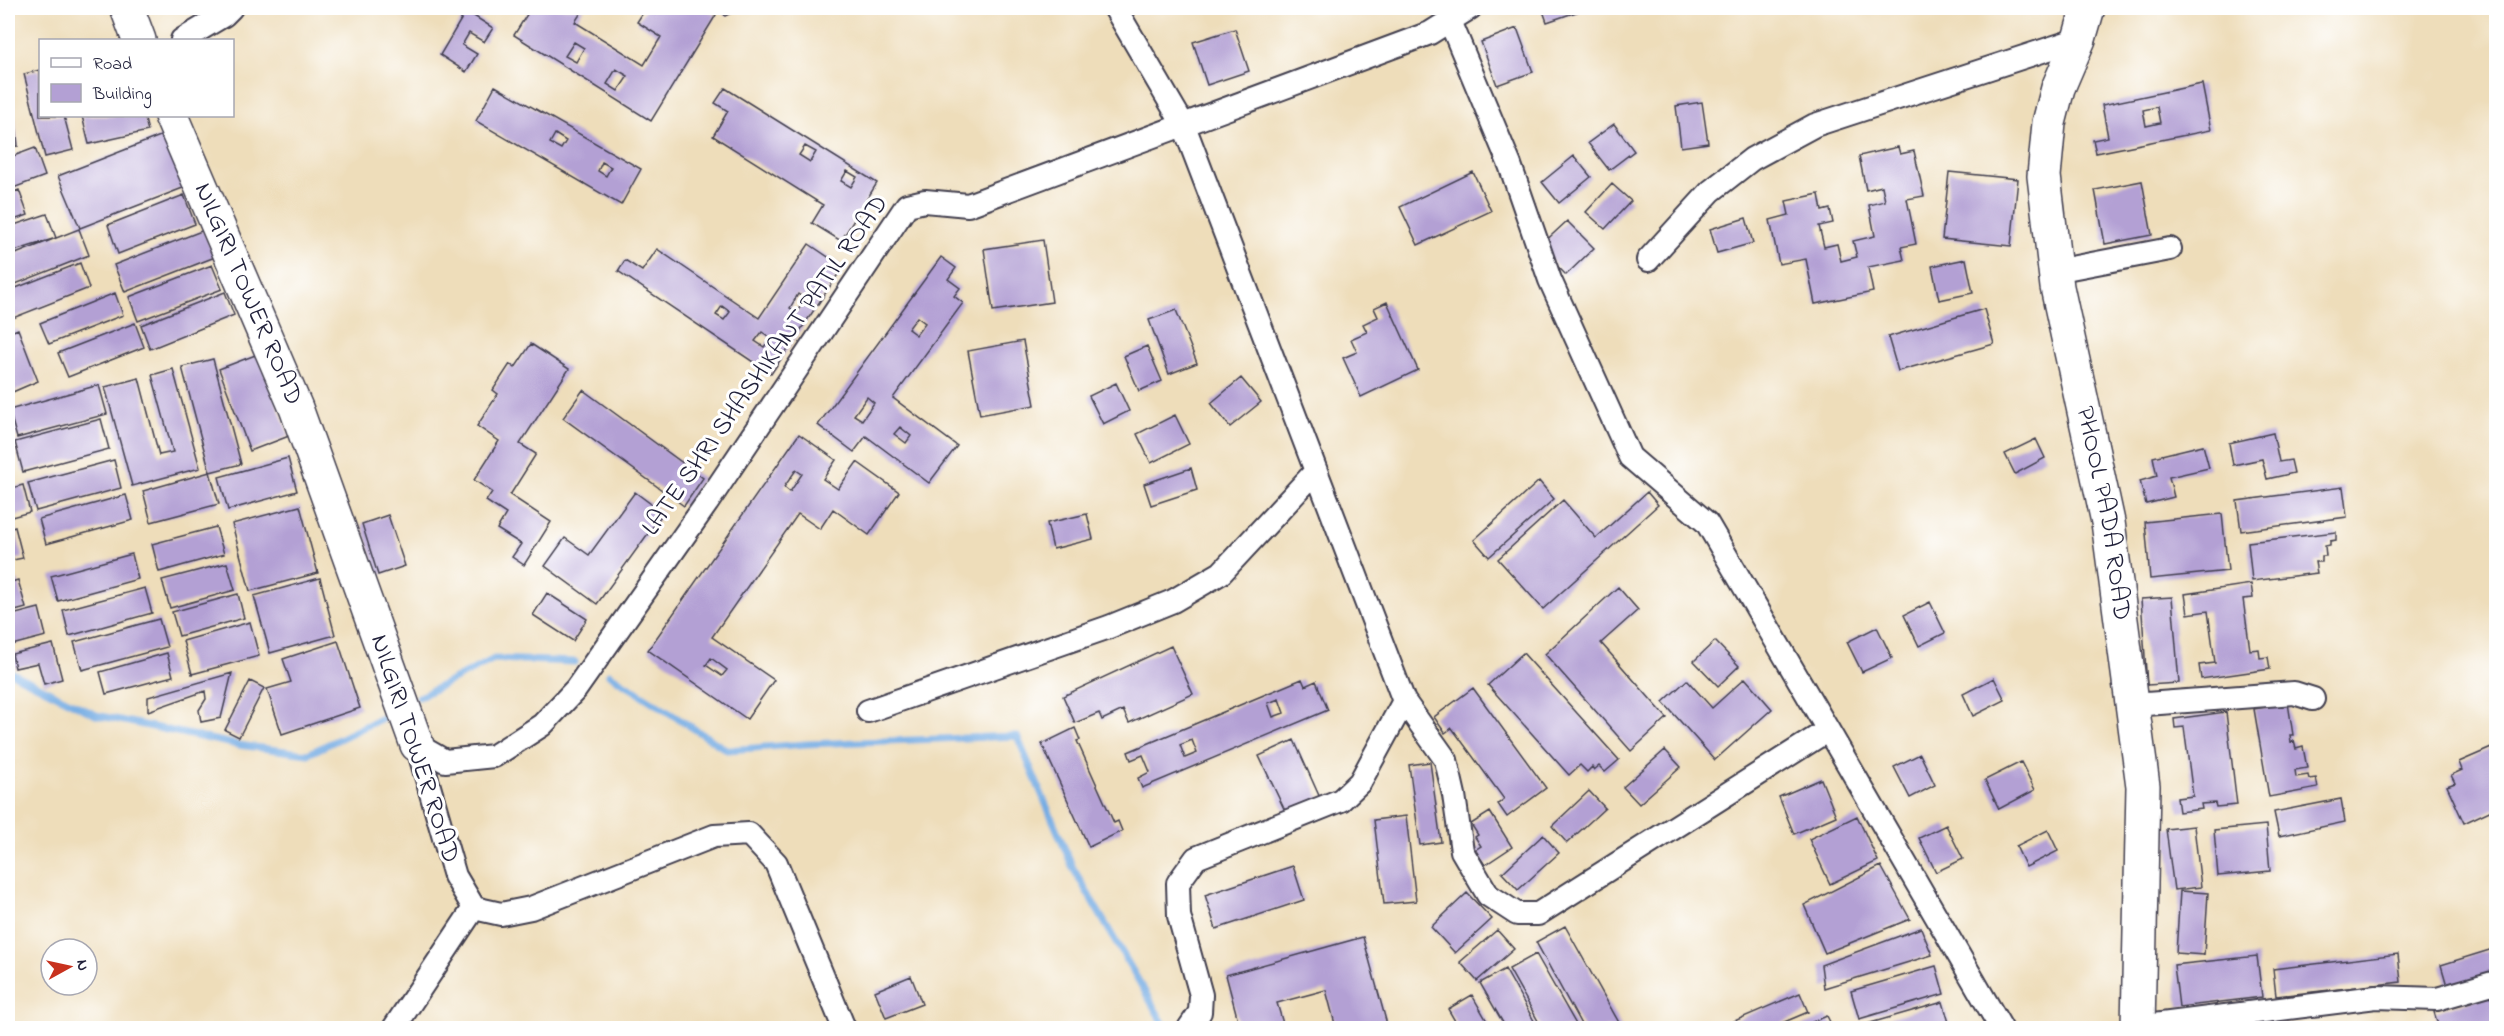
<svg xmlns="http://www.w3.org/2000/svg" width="2504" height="1036" font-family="'Indie Flower',sans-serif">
<rect width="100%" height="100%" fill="#fff"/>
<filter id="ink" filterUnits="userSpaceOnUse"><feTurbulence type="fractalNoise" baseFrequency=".0167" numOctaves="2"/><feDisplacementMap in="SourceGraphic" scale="12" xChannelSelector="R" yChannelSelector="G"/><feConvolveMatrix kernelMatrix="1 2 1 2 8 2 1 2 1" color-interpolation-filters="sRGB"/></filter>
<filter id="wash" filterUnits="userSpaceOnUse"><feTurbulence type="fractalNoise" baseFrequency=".008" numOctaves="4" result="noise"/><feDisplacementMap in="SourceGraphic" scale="24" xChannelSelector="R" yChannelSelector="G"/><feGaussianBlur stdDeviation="1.35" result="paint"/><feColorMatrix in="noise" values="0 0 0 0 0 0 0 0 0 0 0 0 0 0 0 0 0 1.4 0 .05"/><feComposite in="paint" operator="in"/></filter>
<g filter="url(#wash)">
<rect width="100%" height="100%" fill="#eeddba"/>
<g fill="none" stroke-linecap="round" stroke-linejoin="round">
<path stroke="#74ace3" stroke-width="7" d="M8,671L96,715L238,745L308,754L382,718
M609,674L727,750L806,744L1017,736L1073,868L1166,1028
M419,697L494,659L575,662"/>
</g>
<g id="blocks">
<path fill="#b3a0d4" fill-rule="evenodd" d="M531,8H584L575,22L644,65L661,37L637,22L646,8H704L716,15L651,121L514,35ZM574,42L584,48L576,62L565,56ZM616,69L628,76L618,91L607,84Z
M721,8H741L725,16Z
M1542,8H1581L1582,10L1547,22Z
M466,11L493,28L484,42L469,33L462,45L477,54L466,72L440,55Z
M1517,28L1533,72L1497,85L1481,42Z
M1235,29L1249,71L1207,85L1193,42Z
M40,70V116H64L73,150L45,157L24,74Z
M11,76L18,146L8,147V77Z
M2202,84L2211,130L2096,153L2093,140L2108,137L2102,105ZM2157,107L2160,123L2146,126L2143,110Z
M495,86L641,169L621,205L476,121ZM555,134L566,141L561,149L550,143ZM602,162L611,167L606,176L598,171Z
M725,88L877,183L841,241L812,223L823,205L713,136L728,111L715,103ZM805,146L816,152L810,162L799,155ZM847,171L857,177L851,187L841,181Z
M1702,102L1708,143L1681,147L1676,106Z
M82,116H144L148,131L89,144Z
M1614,124L1634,151L1609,170L1588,143Z
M173,131L193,184L80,228L58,176Z
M1898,147L1900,154L1914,151L1924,196L1907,199L1916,244L1901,247L1904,260L1868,267L1873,292L1815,304L1806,259L1779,264L1770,220L1789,215L1786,201L1819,194L1822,211L1830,209L1833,223L1819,226L1824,247L1837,244L1841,261L1857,257L1853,241L1875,236L1869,205L1885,201L1882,186L1866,190L1859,156Z
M35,148L45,176L8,190V158Z
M1574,156L1591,177L1559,203L1542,182Z
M1473,172L1491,211L1418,245L1400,207Z
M1949,172L2018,179L2011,246L1942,239Z
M2142,181L2152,235L2105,244L2095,190Z
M1612,184L1631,201L1605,229L1586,212Z
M19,190L28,215L8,222V194Z
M184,195L195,224L118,254L108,225Z
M47,214L56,238L8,253V227Z
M1746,218L1753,243L1717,253L1710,229Z
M1567,221L1594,248L1566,275L1539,247Z
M79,229L89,255L8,287V257Z
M204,230L215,257L125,292L114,265Z
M1043,240L1052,302L993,311L984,249Z
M809,244L843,267L771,374L618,271L625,260L642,271L657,249L759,318ZM798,294L805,299L797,312L790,308ZM722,306L730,312L724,320L716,315ZM762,332L771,338L764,347L755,341Z
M941,257L956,268L948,279L960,288L954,296L963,303L893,398L957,446L929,483L866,436L854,452L818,425ZM917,317L925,323L916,335L908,329ZM867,397L874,403L862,420L854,415ZM900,427L911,436L906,443L894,434Z
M1966,259L1973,293L1939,300L1932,266Z
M80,263L89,288L8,320V291Z
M212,265L222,289L138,321L129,297Z
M225,292L234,315L150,349L141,325Z
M115,293L123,315L49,344L40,323Z
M1387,302L1418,370L1361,397L1343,358L1357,352L1351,339L1367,332L1363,324L1378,317L1374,308Z
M1984,309L1994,344L1898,371L1888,337Z
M1176,310L1197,363L1169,374L1149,320Z
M135,323L144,347L68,377L58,353Z
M18,329L38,381L8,394V333Z
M1023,341L1035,405L980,415L968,351Z
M531,344L569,369L520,444L536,454L510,495L551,522L524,565L512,557L521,544L497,529L506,514L486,501L492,492L474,480L499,441L477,426L498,394L493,390L510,364L515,368Z
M1147,346L1162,381L1139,391L1124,356Z
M258,354L289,436L250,451L219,369Z
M213,359L241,464L210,472L182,367Z
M173,369L200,468L132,486L105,387L139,378L159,455L173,452L152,375Z
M1241,378L1261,402L1230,427L1211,403Z
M1116,383L1129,411L1103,424L1089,396Z
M99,385L107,414L17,438L9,410Z
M583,390L703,478L684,506L563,418Z
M1175,415L1189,444L1151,463L1137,434Z
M101,419L109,449L23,472L15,442Z
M2273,433L2279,462L2291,460L2294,473L2267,479L2262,459L2233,465L2229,443Z
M799,434L836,460L823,479L838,489L857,462L899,492L869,535L833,509L820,529L798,514L712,637L774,680L747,719L648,650ZM796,470L802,474L790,492L784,487ZM711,658L727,670L722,676L706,665Z
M2036,439L2045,458L2015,474L2005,454Z
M2203,445L2209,468L2169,477L2174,497L2146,504L2140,481L2157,476L2153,457Z
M288,458L297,491L228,510L219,477Z
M114,460L121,488L36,511L28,483Z
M1191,468L1197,490L1151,505L1144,484Z
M210,472L219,504L151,522L143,491Z
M1539,481L1554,499L1489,557L1474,540Z
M23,485L30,512L8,518V489Z
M2343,487L2347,517L2241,531L2237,501Z
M635,492L663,513L597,604L545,566L565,538L589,555Z
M1647,492L1658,505L1543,609L1498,559L1563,500L1596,538Z
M126,495L133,520L46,544L39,519Z
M300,506L318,573L250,591L232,524Z
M1087,514L1093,539L1053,549L1047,523Z
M2222,514L2228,571L2150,579L2145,522Z
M388,515L405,566L378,575L362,524Z
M15,527L23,558L8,561V529Z
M216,527L224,554L159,572L152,544Z
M2336,532V540L2330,541V545L2325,546L2326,556H2322V562H2315L2317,573L2252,581L2248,542Z
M132,554L138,579L58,601L51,576Z
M227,563L235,590L170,608L162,580Z
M320,578L335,635L270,653L254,596Z
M18,580L26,608L8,613V583Z
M2251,584L2253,598L2243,599L2250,650L2259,649L2260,658L2268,657L2270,669L2201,679L2199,665L2215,663L2208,611L2188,614L2185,594Z
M1618,587L1638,610L1601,643L1667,718L1631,751L1545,654Z
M145,588L152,613L69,636L63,610Z
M547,593L587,619L573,641L533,615Z
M238,594L244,618L179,636L172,612Z
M2172,597L2179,683L2147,685L2141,599Z
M1930,602L1945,633L1919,646L1904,615Z
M39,608L46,636L8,646V616Z
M159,619L167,647L82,670L74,642Z
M250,622L259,656L192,674L183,641Z
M1877,627L1892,658L1862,672L1847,642Z
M338,641L360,708L282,734L267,689L291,682L283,659Z
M1715,641L1739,666L1718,686L1694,661Z
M53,644L62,679L44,684L38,663L15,668L12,654Z
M1171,646L1193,694L1129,723L1123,710L1102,720L1099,713L1075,723L1063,696Z
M167,653L173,676L106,694L100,672Z
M1523,653L1619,760L1605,772L1599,766L1594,770L1592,767L1587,772L1580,765L1569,775L1488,685Z
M232,673L221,718L201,722L199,710L206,699L205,691L148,711V697Z
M1745,678L1772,709L1715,760L1663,702L1687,680L1712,708Z
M1994,678L2005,700L1973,716L1963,694Z
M1302,679L1305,686L1316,681L1328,710L1142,788L1138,778L1150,772L1143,755L1131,760L1128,752ZM1279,699L1284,713L1273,717L1268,703ZM1192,740L1197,753L1185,758L1180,745Z
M250,681L264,688L239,737L225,730Z
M1473,688L1546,788L1507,817L1498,804L1504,799L1452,728L1445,733L1434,717Z
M2288,703L2293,735H2290L2291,742L2294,741L2296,749L2303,747L2307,768L2295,770L2296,777L2308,775L2309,779L2316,778L2318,788L2269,797L2254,709Z
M2226,712L2237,805L2216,807L2215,803L2201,804L2202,809L2179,812L2177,798L2193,796L2184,727L2175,728L2174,719Z
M1075,728L1080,740L1077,741L1114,823L1118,821L1122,831L1089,847L1042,744Z
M1294,740L1321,800L1287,815L1259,756Z
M2496,746V808L2464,823L2447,786L2455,783L2451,775L2462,770L2459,762Z
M1665,750L1681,767L1639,804L1623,787Z
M1920,754L1935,785L1910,798L1894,767Z
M1430,762L1441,842L1420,845L1409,765Z
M2021,762L2035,790L1999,809L1985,780Z
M1821,779L1836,816L1794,834L1779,797Z
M1589,791L1605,808L1567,843L1552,826Z
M2341,799L2345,822L2279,836L2274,812Z
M1490,812L1512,847L1485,865L1475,850L1481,846L1475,837L1478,835L1471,824Z
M1406,816L1416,901L1384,904L1374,820Z
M1857,816L1878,861L1830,884L1809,839Z
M1946,825L1963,859L1936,872L1919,838Z
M2266,825L2270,871L2218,876L2214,830Z
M2194,826L2201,887L2174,890L2166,829Z
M2048,830L2058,851L2026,867L2016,846Z
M1543,835L1559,853L1518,890L1502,873Z
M1293,866L1304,900L1216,929L1205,895Z
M1881,866L1910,919L1825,953L1804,905Z
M2180,891L2208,893L2204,955L2176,953Z
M1467,893L1492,919L1455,953L1431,927Z
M1565,926L1622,1028H1583L1536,942Z
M1921,928L1932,955L1824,988L1821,965Z
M1497,930L1514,949L1477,981L1460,962Z
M1363,937L1388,1028H1336L1326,990L1277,1003L1284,1027L1240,1028L1226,975Z
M2496,948V974L2448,989L2441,965Z
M1536,954L1578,1028H1542L1509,969Z
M2398,954L2401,982L2276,996L2273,969Z
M2257,956L2262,997L2179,1007L2174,965Z
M1936,966L1944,994L1859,1019L1851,991Z
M1505,969L1538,1028H1506L1480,983Z
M911,976L922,1004L886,1018L875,991Z
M1800,993L1808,1012L1770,1028H1718Z
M2496,993V1023L2479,1028H2439L2434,1012Z
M1472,995L1491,1028H1459L1448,1009Z
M1943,1002L1950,1026L1943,1028H1861L1860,1026Z
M1827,1016L1833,1028H1798Z
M2386,1023V1028H2357V1025Z"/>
</g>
</g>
<g filter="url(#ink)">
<use href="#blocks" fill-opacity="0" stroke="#413e4e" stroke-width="1.5"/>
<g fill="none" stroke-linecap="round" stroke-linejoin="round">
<g stroke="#413e4e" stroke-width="26">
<path id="street" d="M1115,8L1184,126L1404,701L1446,760L1454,795L1462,851L1488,895L1517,914H1538L1828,730L2001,1028
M1450,21L1510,165L1550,280L1630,457L1707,523L1828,730
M182,40L224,15L231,8
M1648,260L1711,191L1752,159L1815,125L2079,39
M2055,271L2170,249
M2133,705L2294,693L2313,699
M868,711L1109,627L1173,601L1221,573L1316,471
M417,745L445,761L494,756L542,725L576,689L707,503L907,205L925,201L968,205L1430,33L1470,8
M417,745L455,876L474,908L501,914L531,908L714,836L749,834L776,863L844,1028
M2138,1027L2376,997L2437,999L2496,982
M394,1028L474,908
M1189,1028L1200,1012L1201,995L1179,916L1178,883L1196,858L1341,800L1360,782L1404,701"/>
</g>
<g stroke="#413e4e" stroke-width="36">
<g id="secondary">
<path d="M127,8L139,40"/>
<path id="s1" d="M2088,8L2079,39L2058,88L2049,123L2044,176L2057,287L2108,522L2143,786L2138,1028"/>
<path id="s2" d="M171,116L296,408L417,745"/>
</g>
</g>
<use href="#street" stroke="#fff" stroke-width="22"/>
<use href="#secondary" stroke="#fff" stroke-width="33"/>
</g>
</g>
<g text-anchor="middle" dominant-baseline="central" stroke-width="6" stroke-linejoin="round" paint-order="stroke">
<g font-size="26" fill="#22223b" stroke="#fff">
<text stroke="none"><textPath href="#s2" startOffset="194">NILGIRI TOWER ROAD</textPath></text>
<text transform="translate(766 366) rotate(-55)">LATE SHRI SHASHIKANT PATIL ROAD</text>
<text stroke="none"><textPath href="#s1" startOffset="518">PHOOL PADA ROAD</textPath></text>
<text transform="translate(414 749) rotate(72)">NILGIRI TOWER ROAD</text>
</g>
</g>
<rect width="2504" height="1036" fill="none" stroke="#fff" stroke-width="30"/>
<rect x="39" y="39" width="195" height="78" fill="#ffffff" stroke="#a7a7b1" stroke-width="1.5"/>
<rect x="51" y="58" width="30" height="9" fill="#ffffff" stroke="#a7a7b1" stroke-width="1.5"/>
<text x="93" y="69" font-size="18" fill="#22223b">Road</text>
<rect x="51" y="84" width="30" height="18" fill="#b3a0d4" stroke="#a7a7b1" stroke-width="1.5"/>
<text x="93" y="99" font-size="18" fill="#22223b">Building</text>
<g transform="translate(69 967) rotate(82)"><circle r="28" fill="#ffffff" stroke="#a7a7b1" stroke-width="1.5"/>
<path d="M0-4.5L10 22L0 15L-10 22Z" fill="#c8321e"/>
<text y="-9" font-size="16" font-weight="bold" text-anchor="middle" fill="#22223b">N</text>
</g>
</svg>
